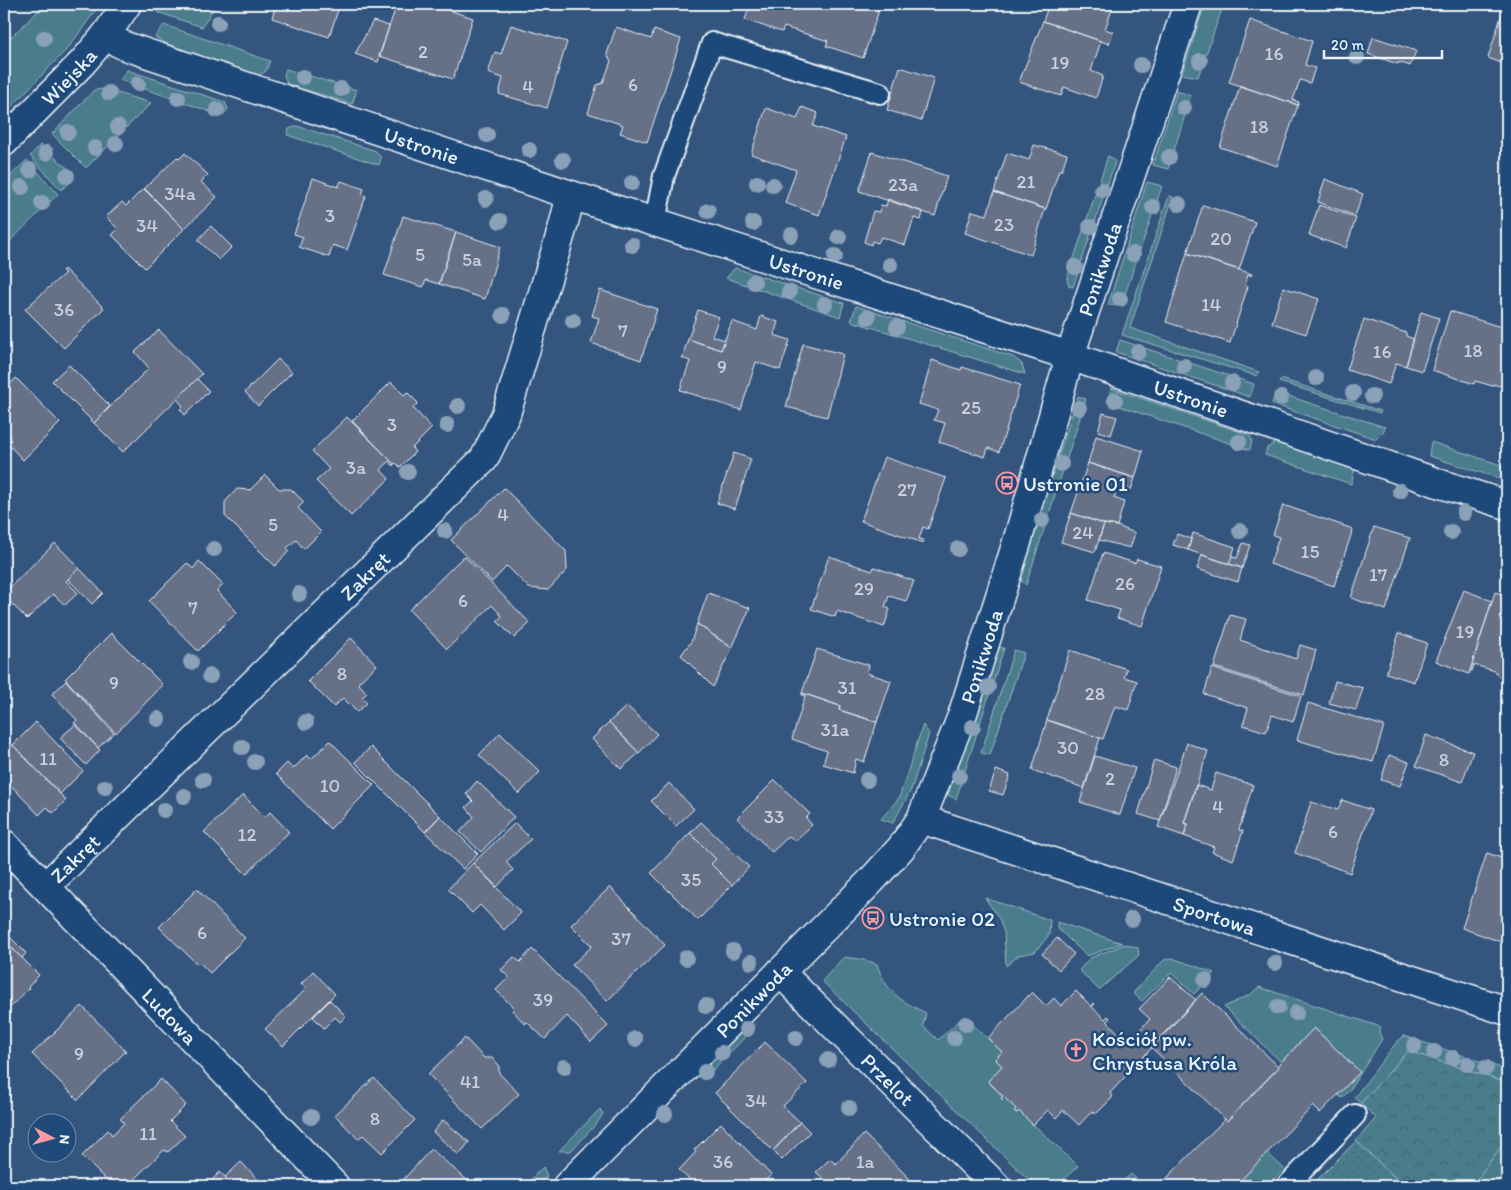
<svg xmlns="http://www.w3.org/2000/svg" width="1511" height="1190" font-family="Itim,sans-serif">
<defs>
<pattern id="park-crowns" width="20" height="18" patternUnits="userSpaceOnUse" patternTransform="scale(1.25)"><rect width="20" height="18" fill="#487d8c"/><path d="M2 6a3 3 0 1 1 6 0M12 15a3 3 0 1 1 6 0" fill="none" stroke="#47656e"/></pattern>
<pattern id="garden-dots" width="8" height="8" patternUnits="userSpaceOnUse" patternTransform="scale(1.25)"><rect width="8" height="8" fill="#487d8c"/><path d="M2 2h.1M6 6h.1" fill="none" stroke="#47656e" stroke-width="1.8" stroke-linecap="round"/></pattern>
</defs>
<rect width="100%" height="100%" fill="#34557e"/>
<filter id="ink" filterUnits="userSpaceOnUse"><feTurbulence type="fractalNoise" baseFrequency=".02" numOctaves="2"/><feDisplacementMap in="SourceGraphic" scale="10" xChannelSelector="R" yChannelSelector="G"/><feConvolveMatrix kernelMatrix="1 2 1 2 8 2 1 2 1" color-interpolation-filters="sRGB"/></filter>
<g filter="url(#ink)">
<path fill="#487d8c" stroke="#98b7c2" d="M42,4H100L69,47L8,110L4,106V44L37,12Z
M156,4H216L202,27L157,12Z
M1205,4H1217L1223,6L1198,77L1182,74Z
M164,25L270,61L266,71L259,75L169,45L155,37Z
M286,69L357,90L352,104L287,84L284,75Z
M127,70L225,102L228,109L222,116L120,80Z
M104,89L151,103L86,168L52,134L94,90Z
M1177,91L1191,96L1168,169L1153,165Z
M297,126L376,151L381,158L379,165L287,135L289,129Z
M40,145L71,171L68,174L73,180L61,190L30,156Z
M1108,156L1112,158L1115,162L1073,287L1069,286L1067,279Z
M27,160L58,194L4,247V182Z
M1147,182L1162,186L1121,306L1108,305Z
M1169,196L1173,197L1130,328L1259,372L1257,376L1122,335Z
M735,268L844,303L840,317L726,278Z
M856,306L1013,357L1022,364L1025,374L851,321Z
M1120,340L1254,384L1250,397L1116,352Z
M1281,379L1381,411L1380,413L1279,382Z
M1111,388L1249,435L1252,440L1250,450L1107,402Z
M1275,392L1385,427L1383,432L1376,439L1272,404Z
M1078,396L1086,399L1026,585L1019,578Z
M1431,442L1507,467V481L1429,456Z
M1275,443L1355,468L1351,484L1265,455L1267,448Z
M996,647L1004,648L956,799L948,795Z
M1014,650L1024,653L990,755L981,753Z
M923,725L929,734L911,790L893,823L881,819L899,798Z
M985,898L1050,920L1049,935L1035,952L1019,955L1006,966L1004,932L999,918Z
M1057,922L1122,943L1087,956L1057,928Z
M1125,944L1138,948L1139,955L1099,990L1079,970L1090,958Z
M844,957L865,960L877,964C886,992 900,1001 926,1013L923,1026L938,1040L964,1016L1002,1052L995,1059L1002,1066L988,1082L1003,1096L1001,1098L1003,1100L1005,1098L1016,1109L1015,1111L1016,1113L1019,1111L1078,1166L1057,1186H1035L822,981Z
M1172,958L1215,973L1194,994L1171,973L1142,1001L1133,993L1164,960Z
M1259,987L1381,1027L1379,1032L1382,1039L1351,1088L1342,1098L1338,1095L1360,1072L1314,1028L1281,1062L1224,1007L1251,994Z
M746,1025L752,1030L703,1080L697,1075Z
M1404,1036L1507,1070V1083L1408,1051L1361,1103L1354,1098L1396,1043Z
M600,1109L603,1114L597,1123L571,1151H559Z
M1507,1138V1186H1472Z
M1267,1153L1284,1169L1267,1186H1235Z
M543,1167L547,1176L536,1186H524Z
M1131,1174L1144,1186H1118Z"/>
<path fill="url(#park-crowns)" stroke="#98b7c2" d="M1408,1051L1507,1083V1138L1472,1186H1404L1356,1141L1376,1118L1361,1103Z"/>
<path fill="url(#garden-dots)" stroke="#98b7c2" d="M1356,1141L1404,1186H1311Z"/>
<path fill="#666f87" stroke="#e8f1f8" d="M276,4H340L329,37L272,18Z
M397,4H430L473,18L453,79L379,56Z
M750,4H881L863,58L826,46L828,41L784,27L782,32L745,20Z
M1049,4H1114L1105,29L1113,32L1109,44L1043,21Z
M1505,4L1507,5V65L1488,58Z
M1250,20L1312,41L1305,65L1315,68L1310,83L1300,80L1293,100L1299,102L1298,105L1229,82Z
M373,21L389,26L378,62L355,54Z
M1043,21L1101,41L1091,71L1103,76L1096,98L1064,87L1061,96L1019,82Z
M511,25L567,42L547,108L499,94L503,78L488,73L495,52L501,54Z
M616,27L651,39L654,30L681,39L647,142L620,133L623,125L588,113L597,85L603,83L611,61L607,54Z
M1373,37L1416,51L1410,66L1399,62L1398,64L1368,54Z
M900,67L934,78L921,121L887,110Z
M1240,86L1298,105L1277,166L1220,147Z
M802,107L818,113L813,126L846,137L819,215L785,203L796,170L751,154L766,108L797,119Z
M1034,145L1067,154L1062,170H1059L1046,209L994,192L1007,153L1029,160Z
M872,152L947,176L935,216L859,191Z
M185,153L208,175L201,182L217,197L184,229L144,189L177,157L179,159Z
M313,178L338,187L341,181L364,189L362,194L366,196L347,250L333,245L329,257L299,247L303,237L294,234Z
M1325,179L1363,194L1355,216L1318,202Z
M144,188L184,229L145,268L112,235L118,229L106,217L122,202L126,206Z
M994,192L1045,209L1031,255L965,233L972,211L987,215Z
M888,199L923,212L921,220L914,218L905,245L881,237L878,243L872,241L871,245L864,242L873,211L879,212L881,205L886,206Z
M1203,205L1255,222L1239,270L1187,253Z
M1319,205L1356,218L1346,248L1309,235Z
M403,216L456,232L439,284L426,280L423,287L384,275Z
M211,226L232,247L219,260L198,240Z
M456,232L500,247L485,299L439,284Z
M1187,253L1252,274L1251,276L1248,274L1245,286H1248L1230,343L1166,322Z
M64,269L104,308L64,348L25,309L65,273L62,271Z
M1283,287L1319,299L1306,334L1272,323Z
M600,290L657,309L641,360L591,343L599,318L592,316Z
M698,310L719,317L712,336L725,340L721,350L688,339Z
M1450,311L1507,329V388L1493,384V386L1475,381L1474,384L1432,370Z
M1421,312L1439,318L1422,371L1406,366Z
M761,316L778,322L774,335L790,340L780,370L756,362L741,410L680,390L690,361L682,358L688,339L721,350L732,321L757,330Z
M1364,319L1406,333V336L1414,339L1406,366L1396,363L1389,384L1347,370Z
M159,330L202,374L123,452L94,423L149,368L135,352Z
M803,344L843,354L827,417L786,407Z
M278,359L292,372L258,406L245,392Z
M932,360L961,370L962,367L1020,385L999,452L988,448L985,457L939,442L945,423L934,420L938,410L919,404Z
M69,365L110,406L94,423L52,381Z
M16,378L60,423L23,460L4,440V390Z
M197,379L209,391L185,415L180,409L183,406L177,399Z
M391,382L404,395L407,392L418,403L413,408L432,428L412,448L415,452L400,467L396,463L394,464L352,421Z
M1103,413L1117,417L1111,435L1098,431Z
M347,417L394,464L393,466L389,461L381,470L389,479L351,516L316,481L329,469L312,451Z
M1096,436L1143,451L1135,478L1088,463Z
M734,453L751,459L735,509L717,503Z
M884,457L946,478L928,529L923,527L919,539L924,540L923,543L861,521Z
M1088,463L1135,478L1131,490L1118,485L1114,498L1124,502L1117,526L1104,524L1071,513Z
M265,475L279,489H291L304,502L298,508L321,532L304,549L296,540L287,548L289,551L275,566L225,516V502L237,489L250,490Z
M504,488L566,551L567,570L548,590L529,588L507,566L492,582L451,540Z
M1283,505L1353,529L1334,586L1270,564L1279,537L1273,535Z
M1071,513L1104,524L1095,552L1061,542Z
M1104,524L1117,526L1135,533L1130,548L1099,540Z
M1374,527L1410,538L1386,610L1351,598Z
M1193,533L1235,547L1229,564L1188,550Z
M1177,534L1191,539L1188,550L1173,545Z
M55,543L79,568L66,581L78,593L65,605L53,594L27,619L4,596V593Z
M1243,543L1250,545L1242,568L1229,564L1232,557L1237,558Z
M1103,553L1135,563L1137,559L1161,566L1142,626L1117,618L1120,610L1088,600Z
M1202,555L1242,568L1238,582L1197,569Z
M464,556L530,623L514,638L497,621L502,616L492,605L447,649L409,610Z
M829,556L872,571L874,567L914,581L906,601L889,596L885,607L890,609L884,627L837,611L835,617L811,609Z
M199,561L223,585L217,591L237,612L198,651L149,601L187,563L193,569Z
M79,568L103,593L92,604L68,579Z
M1464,590L1492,601L1469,674L1436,661Z
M1495,592L1507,596V683L1502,681L1495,671L1474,665L1472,671H1470Z
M708,593L750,608L732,648L697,624Z
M1230,615L1246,619L1240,640L1296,659L1300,645L1316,650L1304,695L1214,667Z
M697,624L732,648L713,687L681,655L691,642Z
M111,633L163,685L116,733L65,679Z
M1399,633L1427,643L1414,682L1386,673Z
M351,638L377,665L358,683L367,693L362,697L367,703L357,712L343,698L334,707L308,681Z
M817,649L869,665L867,673L891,681L877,722L839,710L840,706L802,693Z
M1070,650L1127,669L1124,677L1137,681L1128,710L1115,706L1103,739L1047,720Z
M1212,668L1301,696L1293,722L1272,715L1266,732L1243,725L1248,708L1204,694Z
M66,681L114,733L98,748L74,723L77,720L52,694Z
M1335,681L1363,688L1356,710L1329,703Z
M802,693L840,706L839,710L877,722L864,762L856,759L853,773L823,764L827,751L792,739L805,696L802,695Z
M1308,703L1384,726L1373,762L1297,740Z
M627,706L657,734L639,753L609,722Z
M1047,720L1100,738L1084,788L1032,770Z
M36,722L83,771L60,794L13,745Z
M609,722L639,753L621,769L592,739Z
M76,724L100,750L86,765L60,738Z
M500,733L540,772L519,794L479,755Z
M1426,735L1473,752L1462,782L1416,766Z
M330,741L374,785L330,829L276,774L287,763L293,769L307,755L311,759Z
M1187,743L1208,751L1184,823L1188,824L1184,836L1158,827Z
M13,745L66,800L53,813L47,807L39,815L4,778V755Z
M371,747L440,816L425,832L355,762Z
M1389,755L1409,762L1400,786L1381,780Z
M1095,756L1135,768L1120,815L1080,802Z
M1154,760L1176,767L1160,821L1138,814Z
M996,770L1010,775L1003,795L989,791Z
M1216,773L1253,785L1239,830L1243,831L1233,860L1212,852L1214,847L1184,836L1188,824L1184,823L1196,785L1211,790Z
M775,780L810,814L806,818L812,825L795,841L789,836L772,852L737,818Z
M477,781L514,817L481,852L460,832L474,817L466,807L473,801L466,794Z
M669,783L694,809L676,826L651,801Z
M243,795L265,817L270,812L289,832L246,874L204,832Z
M1342,800L1371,810L1350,873L1295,853L1311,802L1338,810Z
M440,816L478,854L463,869L425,832Z
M701,822L749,867L732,885L711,864L716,859L690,833Z
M515,823L531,839L506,862L513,870L497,887L473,863Z
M690,833L716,859L711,864L732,885L698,920L651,873Z
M1487,853L1507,860V944L1462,928Z
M473,863L521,913L504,930L480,905L472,913L448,889Z
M610,887L665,945L607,1001L572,965L592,946L571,925Z
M197,889L245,938L210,973L200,963L198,965L159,927Z
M4,931L26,953L22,958L4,941Z
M1057,938L1074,954L1059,970L1042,954Z
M4,940L39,975L28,987L29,988L5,1013Z
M532,949L608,1026L591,1042L567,1016L545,1039L527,1022L525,1024L512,1010L514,1008L496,990L509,977L501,970L514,957L520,962Z
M313,971L335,994L283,1046L265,1029L306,989L301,984Z
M1170,977L1196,1000L1110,1093L1113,1097L1096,1114L1092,1111L1079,1125L1063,1110L1056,1118L1048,1110L1033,1125L1019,1111L1017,1113L1014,1111L1016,1109L1005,1098L1003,1100L1001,1098L1003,1096L988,1081L1002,1066L995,1059L1002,1052L988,1038L1032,992L1046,1006L1054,998L1061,1006L1076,991L1091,1006L1093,1003L1095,1004L1092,1007L1105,1019L1108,1016L1110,1018L1107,1021L1120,1035L1117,1038L1125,1045L1150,1019L1139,1009Z
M1202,993L1279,1067L1227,1121L1151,1047Z
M330,1000L346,1016L340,1022L335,1017L324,1028L313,1017Z
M82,1006L126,1051L78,1100L32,1054Z
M1314,1028L1360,1072L1320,1113L1313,1106L1235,1186H1167L1163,1182L1225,1119L1227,1121L1279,1067L1278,1065L1281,1062Z
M465,1038L484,1058H492L499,1065V1073L519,1094L482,1129L428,1074Z
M765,1042L807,1083L783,1106L800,1122L773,1151L715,1093Z
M374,1078L415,1120L382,1153L363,1135L358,1139L335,1115Z
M161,1079L186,1105L170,1121L185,1136L168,1152L164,1150L127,1186H112L82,1156L108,1130L112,1135L124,1123L120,1119Z
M443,1120L469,1142L459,1155L433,1132Z
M800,1122L810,1132L782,1160L773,1151Z
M721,1123L771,1175L760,1186H696L679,1170L696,1152L694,1150Z
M864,1134L910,1179L904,1186H831L816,1172L830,1159L836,1164Z
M431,1149L468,1181L463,1186H410L403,1180Z
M241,1162L264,1186H234L225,1177Z
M220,1172L234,1186H213L210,1182Z"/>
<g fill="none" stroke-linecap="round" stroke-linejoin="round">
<g stroke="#e8f1f8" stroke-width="24">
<path id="service" d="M655,222L664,176L712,43L880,93
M1287,1186L1355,1115"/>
</g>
<g stroke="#e8f1f8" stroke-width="31">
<g id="minor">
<path id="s1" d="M105,36L125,46L571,195L1070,356L1441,484L1507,505"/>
<path id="s2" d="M4,142L83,62L105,36L127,4"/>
<path id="s3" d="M921,819L1507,1011"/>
<path id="s4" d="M4,844L335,1186"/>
<path id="s5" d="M46,886L484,459L506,414L562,230L571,195"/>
<path id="s6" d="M780,972L996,1186"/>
<path id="s7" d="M567,1186L871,881L901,848L921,819L962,716L1017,542L1070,356L1188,4"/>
</g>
</g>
<use href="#service" stroke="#1f4a7a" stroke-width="20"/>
<use href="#minor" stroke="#1f4a7a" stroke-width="28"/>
</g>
<g fill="#8aa1b8">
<circle cx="218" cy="23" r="8"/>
<circle cx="44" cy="38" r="8"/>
<circle cx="1357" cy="57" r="8"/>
<circle cx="1200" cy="61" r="8"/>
<circle cx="1141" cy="65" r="8"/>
<circle cx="303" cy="77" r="8"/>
<circle cx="138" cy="84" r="8"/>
<circle cx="341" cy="89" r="8"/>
<circle cx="109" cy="93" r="8"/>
<circle cx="178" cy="98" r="8"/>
<circle cx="1184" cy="108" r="8"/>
<circle cx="217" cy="110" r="8"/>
<circle cx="118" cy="127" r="8"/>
<circle cx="68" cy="132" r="8"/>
<circle cx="487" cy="135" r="8"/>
<circle cx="116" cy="144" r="8"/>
<circle cx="95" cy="148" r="8"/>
<circle cx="529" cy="150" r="8"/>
<circle cx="46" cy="153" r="8"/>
<circle cx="1169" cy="157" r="8"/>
<circle cx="563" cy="160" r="8"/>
<circle cx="30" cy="170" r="8"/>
<circle cx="67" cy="176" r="8"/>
<circle cx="632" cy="183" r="8"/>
<circle cx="757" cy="183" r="8"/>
<circle cx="773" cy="185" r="8"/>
<circle cx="22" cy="187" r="8"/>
<circle cx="1102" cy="190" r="8"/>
<circle cx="486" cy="199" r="8"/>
<circle cx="42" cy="203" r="8"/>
<circle cx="1179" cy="204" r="8"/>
<circle cx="1153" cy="207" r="8"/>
<circle cx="708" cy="211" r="8"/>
<circle cx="500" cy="221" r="8"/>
<circle cx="753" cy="223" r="8"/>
<circle cx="1090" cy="227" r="8"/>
<circle cx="791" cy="235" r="8"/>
<circle cx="839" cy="237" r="8"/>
<circle cx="632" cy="245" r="8"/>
<circle cx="1133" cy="254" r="8"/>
<circle cx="835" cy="256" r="8"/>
<circle cx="890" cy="265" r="8"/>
<circle cx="1075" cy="267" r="8"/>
<circle cx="754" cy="282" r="8"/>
<circle cx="789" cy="292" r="8"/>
<circle cx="1120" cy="299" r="8"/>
<circle cx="825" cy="304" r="8"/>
<circle cx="503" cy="315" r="8"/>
<circle cx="868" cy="317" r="8"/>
<circle cx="573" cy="321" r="8"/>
<circle cx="897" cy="327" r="8"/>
<circle cx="1138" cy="352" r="8"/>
<circle cx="1184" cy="366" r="8"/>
<circle cx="1316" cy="378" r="8"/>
<circle cx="1232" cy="383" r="8"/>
<circle cx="1353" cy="393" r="8"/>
<circle cx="1372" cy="396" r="8"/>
<circle cx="1281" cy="398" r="8"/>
<circle cx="1115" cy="400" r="8"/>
<circle cx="458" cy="406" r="8"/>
<circle cx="1079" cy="408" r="8"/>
<circle cx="447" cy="425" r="8"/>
<circle cx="1239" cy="442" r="8"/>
<circle cx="1061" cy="464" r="8"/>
<circle cx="408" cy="472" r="8"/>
<circle cx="1400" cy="491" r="8"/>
<circle cx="1464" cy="513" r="8"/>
<circle cx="1042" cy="520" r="8"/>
<circle cx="445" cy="531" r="8"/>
<circle cx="1240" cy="531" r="8"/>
<circle cx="1451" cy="532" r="8"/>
<circle cx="214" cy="549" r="8"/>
<circle cx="958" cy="549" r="8"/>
<circle cx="299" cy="594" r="8"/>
<circle cx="191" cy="662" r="8"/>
<circle cx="210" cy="676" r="8"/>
<circle cx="988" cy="687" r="8"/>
<circle cx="158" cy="719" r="8"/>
<circle cx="306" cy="722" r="8"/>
<circle cx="973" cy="727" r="8"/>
<circle cx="242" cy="747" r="8"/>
<circle cx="255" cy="762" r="8"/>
<circle cx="959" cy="776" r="8"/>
<circle cx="203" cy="780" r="8"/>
<circle cx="867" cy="780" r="8"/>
<circle cx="105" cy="787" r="8"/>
<circle cx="184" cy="796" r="8"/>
<circle cx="164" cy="810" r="8"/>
<circle cx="1132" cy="919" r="8"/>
<circle cx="733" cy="951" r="8"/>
<circle cx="686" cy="958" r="8"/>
<circle cx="751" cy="962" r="8"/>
<circle cx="1275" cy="963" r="8"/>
<circle cx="1205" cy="980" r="8"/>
<circle cx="706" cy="1006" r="8"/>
<circle cx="1278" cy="1007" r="8"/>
<circle cx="1296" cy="1013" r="8"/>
<circle cx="966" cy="1024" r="8"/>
<circle cx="747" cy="1029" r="8"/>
<circle cx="796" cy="1038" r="8"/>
<circle cx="954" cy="1038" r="8"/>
<circle cx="635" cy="1039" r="8"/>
<circle cx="1414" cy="1046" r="8"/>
<circle cx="1434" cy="1052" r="8"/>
<circle cx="722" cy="1053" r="8"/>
<circle cx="1453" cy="1058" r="8"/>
<circle cx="828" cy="1060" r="8"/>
<circle cx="1468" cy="1064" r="8"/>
<circle cx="564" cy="1067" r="8"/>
<circle cx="1486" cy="1068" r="8"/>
<circle cx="705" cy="1072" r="8"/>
<circle cx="849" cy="1108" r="8"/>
<circle cx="665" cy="1114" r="8"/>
<circle cx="311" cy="1117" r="8"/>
</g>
</g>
<defs>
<g id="bus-ring" transform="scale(1.125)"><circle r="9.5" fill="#1f4a7a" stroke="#ff9aa2" stroke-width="1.5"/><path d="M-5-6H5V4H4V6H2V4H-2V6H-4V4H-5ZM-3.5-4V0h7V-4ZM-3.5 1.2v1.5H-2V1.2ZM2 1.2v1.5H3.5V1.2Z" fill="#ff9aa2"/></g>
<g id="church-ring" transform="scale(1.125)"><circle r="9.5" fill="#1f4a7a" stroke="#ff9aa2" stroke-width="1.5"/><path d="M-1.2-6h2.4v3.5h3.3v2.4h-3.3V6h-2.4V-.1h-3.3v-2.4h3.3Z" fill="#ff9aa2"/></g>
</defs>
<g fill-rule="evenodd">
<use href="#bus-ring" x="1007" y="483"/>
<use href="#bus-ring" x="873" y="918"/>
<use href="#church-ring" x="1076" y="1050"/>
</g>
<g text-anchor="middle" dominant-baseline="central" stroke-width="5" stroke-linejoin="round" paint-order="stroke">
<g font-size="19" fill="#c8d0dc">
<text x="423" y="51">2</text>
<text x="1274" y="53">16</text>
<text x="1060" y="62">19</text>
<text x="633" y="84">6</text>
<text x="528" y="86">4</text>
<text x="1259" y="126">18</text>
<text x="1026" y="181">21</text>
<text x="903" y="184">23a</text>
<text x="180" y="193">34a</text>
<text x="330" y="215">3</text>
<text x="1004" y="224">23</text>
<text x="147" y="225">34</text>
<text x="1221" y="238">20</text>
<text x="420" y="254">5</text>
<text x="472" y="259">5a</text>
<text x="1211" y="304">14</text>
<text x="64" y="309">36</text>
<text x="623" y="330">7</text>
<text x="1473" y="350">18</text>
<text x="1382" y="351">16</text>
<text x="722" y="366">9</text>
<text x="971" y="407">25</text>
<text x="392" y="424">3</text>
<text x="356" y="467">3a</text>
<text x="907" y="489">27</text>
<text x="503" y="514">4</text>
<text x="273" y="524">5</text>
<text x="1083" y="532">24</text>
<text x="1310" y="551">15</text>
<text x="1378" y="574">17</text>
<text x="1125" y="583">26</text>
<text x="864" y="588">29</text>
<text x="463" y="600">6</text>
<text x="193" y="607">7</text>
<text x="1465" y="631">19</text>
<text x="342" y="673">8</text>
<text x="114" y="682">9</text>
<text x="847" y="687">31</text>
<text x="1095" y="693">28</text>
<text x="835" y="729">31a</text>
<text x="1068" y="747">30</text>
<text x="48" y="758">11</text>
<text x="1444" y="759">8</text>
<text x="1110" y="778">2</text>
<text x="330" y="785">10</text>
<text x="1218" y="806">4</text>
<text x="774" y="816">33</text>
<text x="1333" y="831">6</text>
<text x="247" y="834">12</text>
<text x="691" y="879">35</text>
<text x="202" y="932">6</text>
<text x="621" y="938">37</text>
<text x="543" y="999">39</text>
<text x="79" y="1053">9</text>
<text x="470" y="1081">41</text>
<text x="756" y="1100">34</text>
<text x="375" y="1118">8</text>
<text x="148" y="1133">11</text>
<text x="723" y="1161">36</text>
<text x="865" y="1161">1a</text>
</g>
<g font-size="21" fill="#e8f1f8" stroke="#1f4a7a">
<text stroke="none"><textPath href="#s2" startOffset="92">Wiejska</textPath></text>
<text stroke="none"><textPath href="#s1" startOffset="335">Ustronie</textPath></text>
<text stroke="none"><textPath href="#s7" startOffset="1089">Ponikwoda</textPath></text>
<text stroke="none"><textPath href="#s1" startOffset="740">Ustronie</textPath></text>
<text stroke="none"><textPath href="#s1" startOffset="1145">Ustronie</textPath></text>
<text stroke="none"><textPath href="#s5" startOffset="445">Zakręt</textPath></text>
<text stroke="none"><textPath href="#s7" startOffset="684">Ponikwoda</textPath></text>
<text stroke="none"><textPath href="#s5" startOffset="40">Zakręt</textPath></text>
<text stroke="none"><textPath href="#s3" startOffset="309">Sportowa</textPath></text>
<text stroke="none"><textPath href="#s7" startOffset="264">Ponikwoda</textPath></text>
<text stroke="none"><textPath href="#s4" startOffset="239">Ludowa</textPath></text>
<text stroke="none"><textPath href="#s6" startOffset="152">Przelot</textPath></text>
</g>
<g font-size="21" fill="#e8f1f8" stroke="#1f4a7a" text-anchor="start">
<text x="1023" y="483">Ustronie 01</text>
<text x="889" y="918">Ustronie 02</text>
<text x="1092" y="1038">Kościół pw.<tspan x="1092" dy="24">Chrystusa Króla</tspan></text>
</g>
</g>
<rect width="1511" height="1190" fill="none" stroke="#1f4a7a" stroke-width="20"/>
<rect x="10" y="10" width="1491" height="1170" fill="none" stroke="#e8f1f8" stroke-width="2" filter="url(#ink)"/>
<g transform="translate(52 1138) rotate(96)"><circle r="24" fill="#1f4a7a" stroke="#6f8dac"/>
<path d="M0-4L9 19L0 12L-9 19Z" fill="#ff9aa2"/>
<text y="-8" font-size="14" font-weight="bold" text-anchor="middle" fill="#e8f1f8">N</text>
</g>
<path d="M1324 50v8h118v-8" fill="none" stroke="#e8f1f8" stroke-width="2.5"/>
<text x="1331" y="50" font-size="15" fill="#e8f1f8" stroke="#1f4a7a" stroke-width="4" paint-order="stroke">20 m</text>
</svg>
